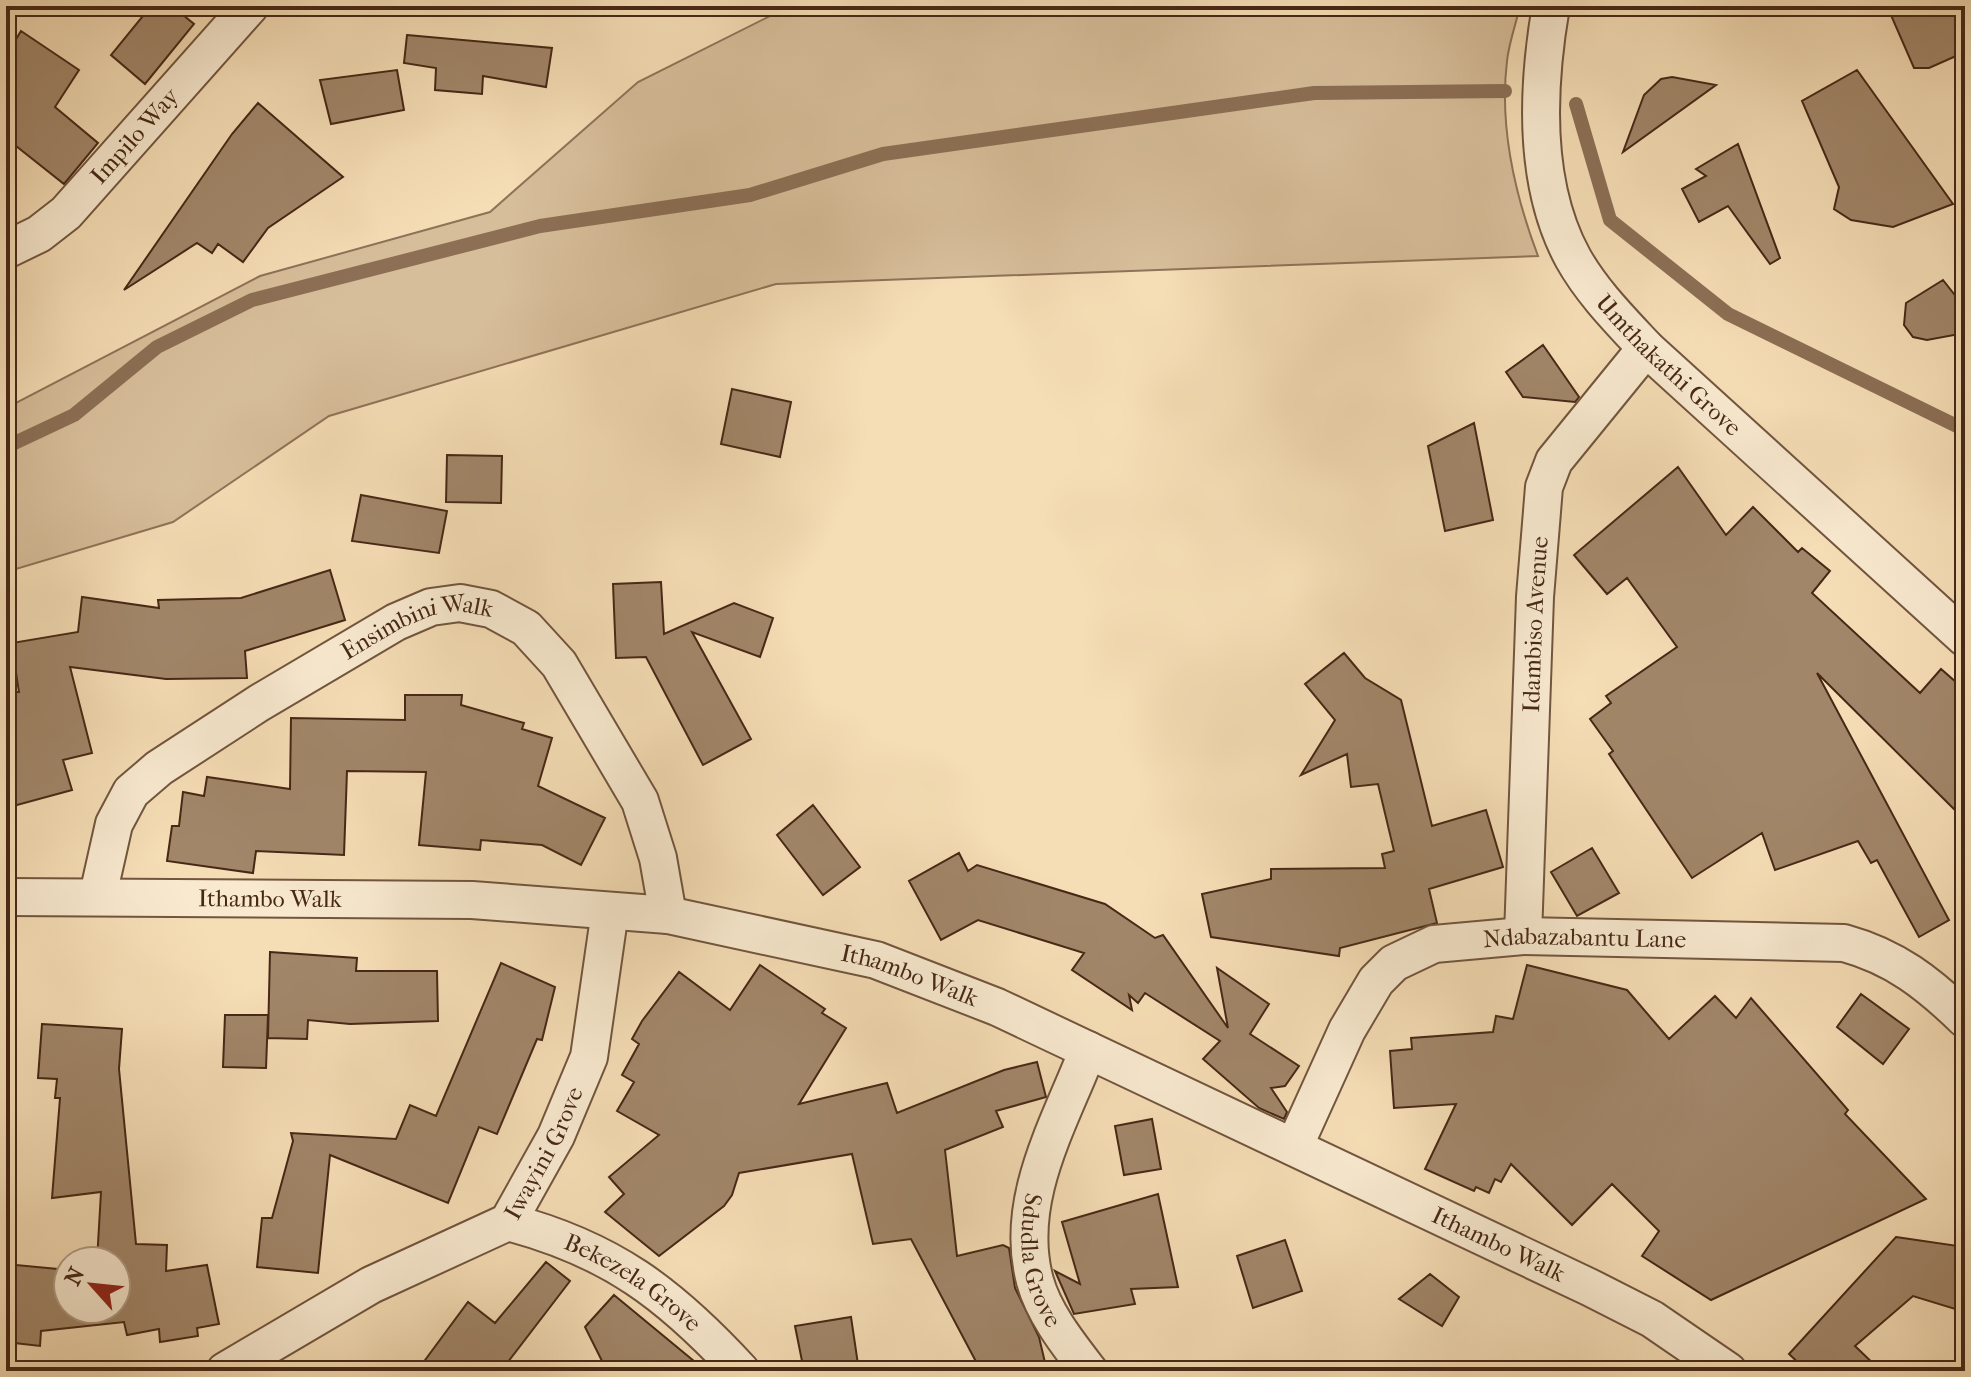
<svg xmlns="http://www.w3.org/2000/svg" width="1971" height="1377" viewBox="0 0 1971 1377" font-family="'IM FELL French Canon',serif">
<rect width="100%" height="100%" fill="#f5ddb5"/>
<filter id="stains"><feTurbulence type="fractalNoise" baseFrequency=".0025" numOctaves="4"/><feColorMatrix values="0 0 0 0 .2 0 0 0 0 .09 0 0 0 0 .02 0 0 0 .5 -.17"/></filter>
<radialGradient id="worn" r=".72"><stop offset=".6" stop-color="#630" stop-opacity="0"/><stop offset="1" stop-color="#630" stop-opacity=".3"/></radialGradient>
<path fill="#d7be9a" stroke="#8f7358" stroke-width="2" d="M790,6H1520C1516,24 1509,42 1507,61C1499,127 1515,195 1538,256L776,284L329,416L173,522L6,572V408L260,276L490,212L638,82Z"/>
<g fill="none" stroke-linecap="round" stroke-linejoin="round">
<path stroke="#8c6f55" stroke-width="14" d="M1576,104L1610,220L1728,314L1965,430
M6,447L74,415L157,347L252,300L540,226L750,195L883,154L1314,93L1505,91"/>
</g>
<path fill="#a18669" stroke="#472816" stroke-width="2" d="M151,6H172L194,24L145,84L111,55Z
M1887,6H1965V52L1929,68H1914Z
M21,31L79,70L55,107L98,143L64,184L6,138V56Z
M407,35L552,48L546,87L483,76L482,94L435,90L436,68L404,63Z
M397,70L404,110L331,124L320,80Z
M1857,70L1953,204L1893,227L1851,220L1834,209L1839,187L1802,101Z
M1672,77L1716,85L1623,152L1644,95L1661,79Z
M258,103L343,177L268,228L243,262L218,244L212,253L197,243L124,290L232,134Z
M1738,144L1780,258L1770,264L1728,206L1699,222L1682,189L1706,176L1696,169Z
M1943,280L1965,308V333L1927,340L1913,337L1904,325L1906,303Z
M1543,345L1579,397L1575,402L1523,397L1506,372Z
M732,389L791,402L780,457L721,444Z
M1474,423L1493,520L1445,531L1428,446Z
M447,455L502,456L501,503L446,502Z
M1678,467L1726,535L1753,507L1798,552L1802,548L1830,571L1812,593L1920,693L1941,669L1965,690V820L1817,673L1949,920L1919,937L1877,860L1871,863L1858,841L1775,870L1762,833L1692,878L1609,754L1613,751L1590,719L1611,703L1606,696L1677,647L1627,578L1607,594L1574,555Z
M361,495L447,511L439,553L352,541Z
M330,570L345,620L245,651L247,678L166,679L70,667L92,753L63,760L72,790L6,808V692H19L14,660L6,659V644L78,632L82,597L159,608L158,600L241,598Z
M661,582L664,634L734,603L773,618L760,657L692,632L751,739L703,765L646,657L616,658L613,584Z
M1344,653L1365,678L1401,700L1432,826L1486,810L1503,867L1429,889L1437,923L1340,948L1339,956L1211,937L1202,894L1271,879V869L1385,868L1382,854L1394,851L1378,784L1351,787L1347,754L1301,775L1335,720L1305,684Z
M405,695H462L461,705L524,723L522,729L552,738L538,786L605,818L581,865L542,845L481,840L480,850L419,845L426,772L347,771L344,855L256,851L253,873L167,861L172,826H179L183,792L204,796L207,777L290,789L291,718L405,720Z
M813,805L860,867L823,895L777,835Z
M1592,848L1619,893L1577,916L1551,872Z
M959,853L968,871L977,865L1105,904L1155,938L1163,935L1228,1028L1217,968L1269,1004L1250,1034L1299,1066L1285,1086L1271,1088L1287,1112L1284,1119L1259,1108L1203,1059L1220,1041L1145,993L1138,1003L1129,995L1132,1010L1072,970L1084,953L978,920L941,940L909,881Z
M270,952L357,958L356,971H437L438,1021L350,1024L308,1020L307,1039L268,1038Z
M501,963L555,987L542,1040L537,1039L497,1134L479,1127L448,1203L330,1155L318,1273L257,1267L262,1218H272L293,1141L291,1133L396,1139L410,1105L436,1116Z
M760,965L825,1009L822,1013L846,1028L799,1104L887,1083L897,1113L1004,1070L1037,1062L1046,1097L996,1111L1003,1127L945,1150L957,1256L1003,1245L1009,1248L1015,1288L1039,1337L1047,1371H981L911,1239L873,1244L852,1154L739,1173L732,1195L724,1206L659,1256L605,1212L624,1194L609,1177L659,1135L617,1111L634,1082L622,1075L639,1044L632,1039L642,1021L679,972L730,1010Z
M1527,965L1627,990L1669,1039L1715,996L1736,1018L1751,998L1848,1110L1845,1114L1926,1199L1711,1300L1642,1256L1659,1231L1612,1184L1572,1225L1511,1164L1501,1182L1495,1179L1489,1193L1476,1187L1474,1191L1425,1169L1456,1104L1394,1108L1390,1051L1412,1049L1411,1038L1493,1032L1496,1016L1513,1019Z
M1861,994L1909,1029L1883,1064L1837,1027Z
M225,1015H268L266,1068L223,1067Z
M42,1024L122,1029L119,1069L136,1244L167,1245L166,1271L207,1265L219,1324L197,1328L198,1336L160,1342L159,1329L127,1335L124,1322L41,1331L40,1346L6,1342V1264L68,1270V1309H116V1261H97L101,1192L52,1198L60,1098H55L57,1079L38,1078Z
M1152,1119L1161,1169L1124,1175L1115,1126Z
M1158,1194L1178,1287L1131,1289L1135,1304L1074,1314L1055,1271L1080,1284L1062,1222Z
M1896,1237L1965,1247V1312L1913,1296L1855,1346L1881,1371H1807L1789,1354Z
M1285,1240L1302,1291L1253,1308L1237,1256Z
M546,1262L570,1281L501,1371H417L468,1302L495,1323Z
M1430,1274L1459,1297L1442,1326L1399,1299Z
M614,1295L706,1371H607L585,1327Z
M851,1317L859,1371H804L795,1326Z"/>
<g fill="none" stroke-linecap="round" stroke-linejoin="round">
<defs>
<g id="street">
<path id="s1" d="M1551,6C1537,87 1532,183 1573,258C1592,292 1620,320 1646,348L1965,638"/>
<path id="s2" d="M6,250L39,234L66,213L250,6"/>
<path id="s3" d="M98,895L114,824L131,792L159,768L259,703L396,622L431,607L460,603L491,609L526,628L559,664L640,801L658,858L668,915"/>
<path id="s4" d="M6,897L472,900L668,915L876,960L997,1007L1589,1287L1652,1319L1728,1371"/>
<path id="s5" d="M1523,936L1535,597L1544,487L1554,461L1646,348"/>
<path id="s6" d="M1088,1050C1060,1123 1013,1200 1035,1281C1044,1314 1069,1345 1089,1371"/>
<path id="s7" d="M1294,1147L1347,1030L1376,981L1394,963L1434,944L1523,936L1844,943C1895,957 1928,983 1965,1019"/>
<path id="s8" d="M508,1222C611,1249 670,1294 741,1371"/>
<path id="s9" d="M225,1371L371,1285L508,1222L556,1136L589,1057L610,911"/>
</g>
</defs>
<use href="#street" stroke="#72553e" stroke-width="40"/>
<use href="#street" stroke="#f8e9cf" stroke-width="36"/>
</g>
<g text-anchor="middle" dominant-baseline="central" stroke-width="6" stroke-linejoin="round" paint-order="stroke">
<g font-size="24" fill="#472816" stroke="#f8e9cf">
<text stroke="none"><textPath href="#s2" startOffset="174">Impilo Way</textPath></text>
<text stroke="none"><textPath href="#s1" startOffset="402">Umthakathi Grove</textPath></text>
<text stroke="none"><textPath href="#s5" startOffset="312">Idambiso Avenue</textPath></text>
<text stroke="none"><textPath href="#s3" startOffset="444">Ensimbini Walk</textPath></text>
<text stroke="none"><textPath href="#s4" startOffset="264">Ithambo Walk</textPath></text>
<text stroke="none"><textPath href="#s7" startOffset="406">Ndabazabantu Lane</textPath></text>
<text stroke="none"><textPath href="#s4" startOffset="912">Ithambo Walk</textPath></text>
<text stroke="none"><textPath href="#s9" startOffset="398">Iwayini Grove</textPath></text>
<text stroke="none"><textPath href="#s4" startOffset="1560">Ithambo Walk</textPath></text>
<text stroke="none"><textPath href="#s6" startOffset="222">Sdudla Grove</textPath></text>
<text stroke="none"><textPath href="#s8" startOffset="140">Bekezela Grove</textPath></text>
</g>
</g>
<rect width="1971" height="1377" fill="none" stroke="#f5ddb5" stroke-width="32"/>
<rect x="8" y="8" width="1955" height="1361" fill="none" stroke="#472816" stroke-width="4"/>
<rect x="16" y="16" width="1939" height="1345" fill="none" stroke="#472816" stroke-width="2"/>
<g transform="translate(92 1285) rotate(297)"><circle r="38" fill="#f8e9cf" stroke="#b19c85" stroke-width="2"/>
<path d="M0-6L14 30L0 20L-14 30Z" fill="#8f2418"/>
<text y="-12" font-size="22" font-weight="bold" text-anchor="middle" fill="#472816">N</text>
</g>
<rect width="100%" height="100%" filter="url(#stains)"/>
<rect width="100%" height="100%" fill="url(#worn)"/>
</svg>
